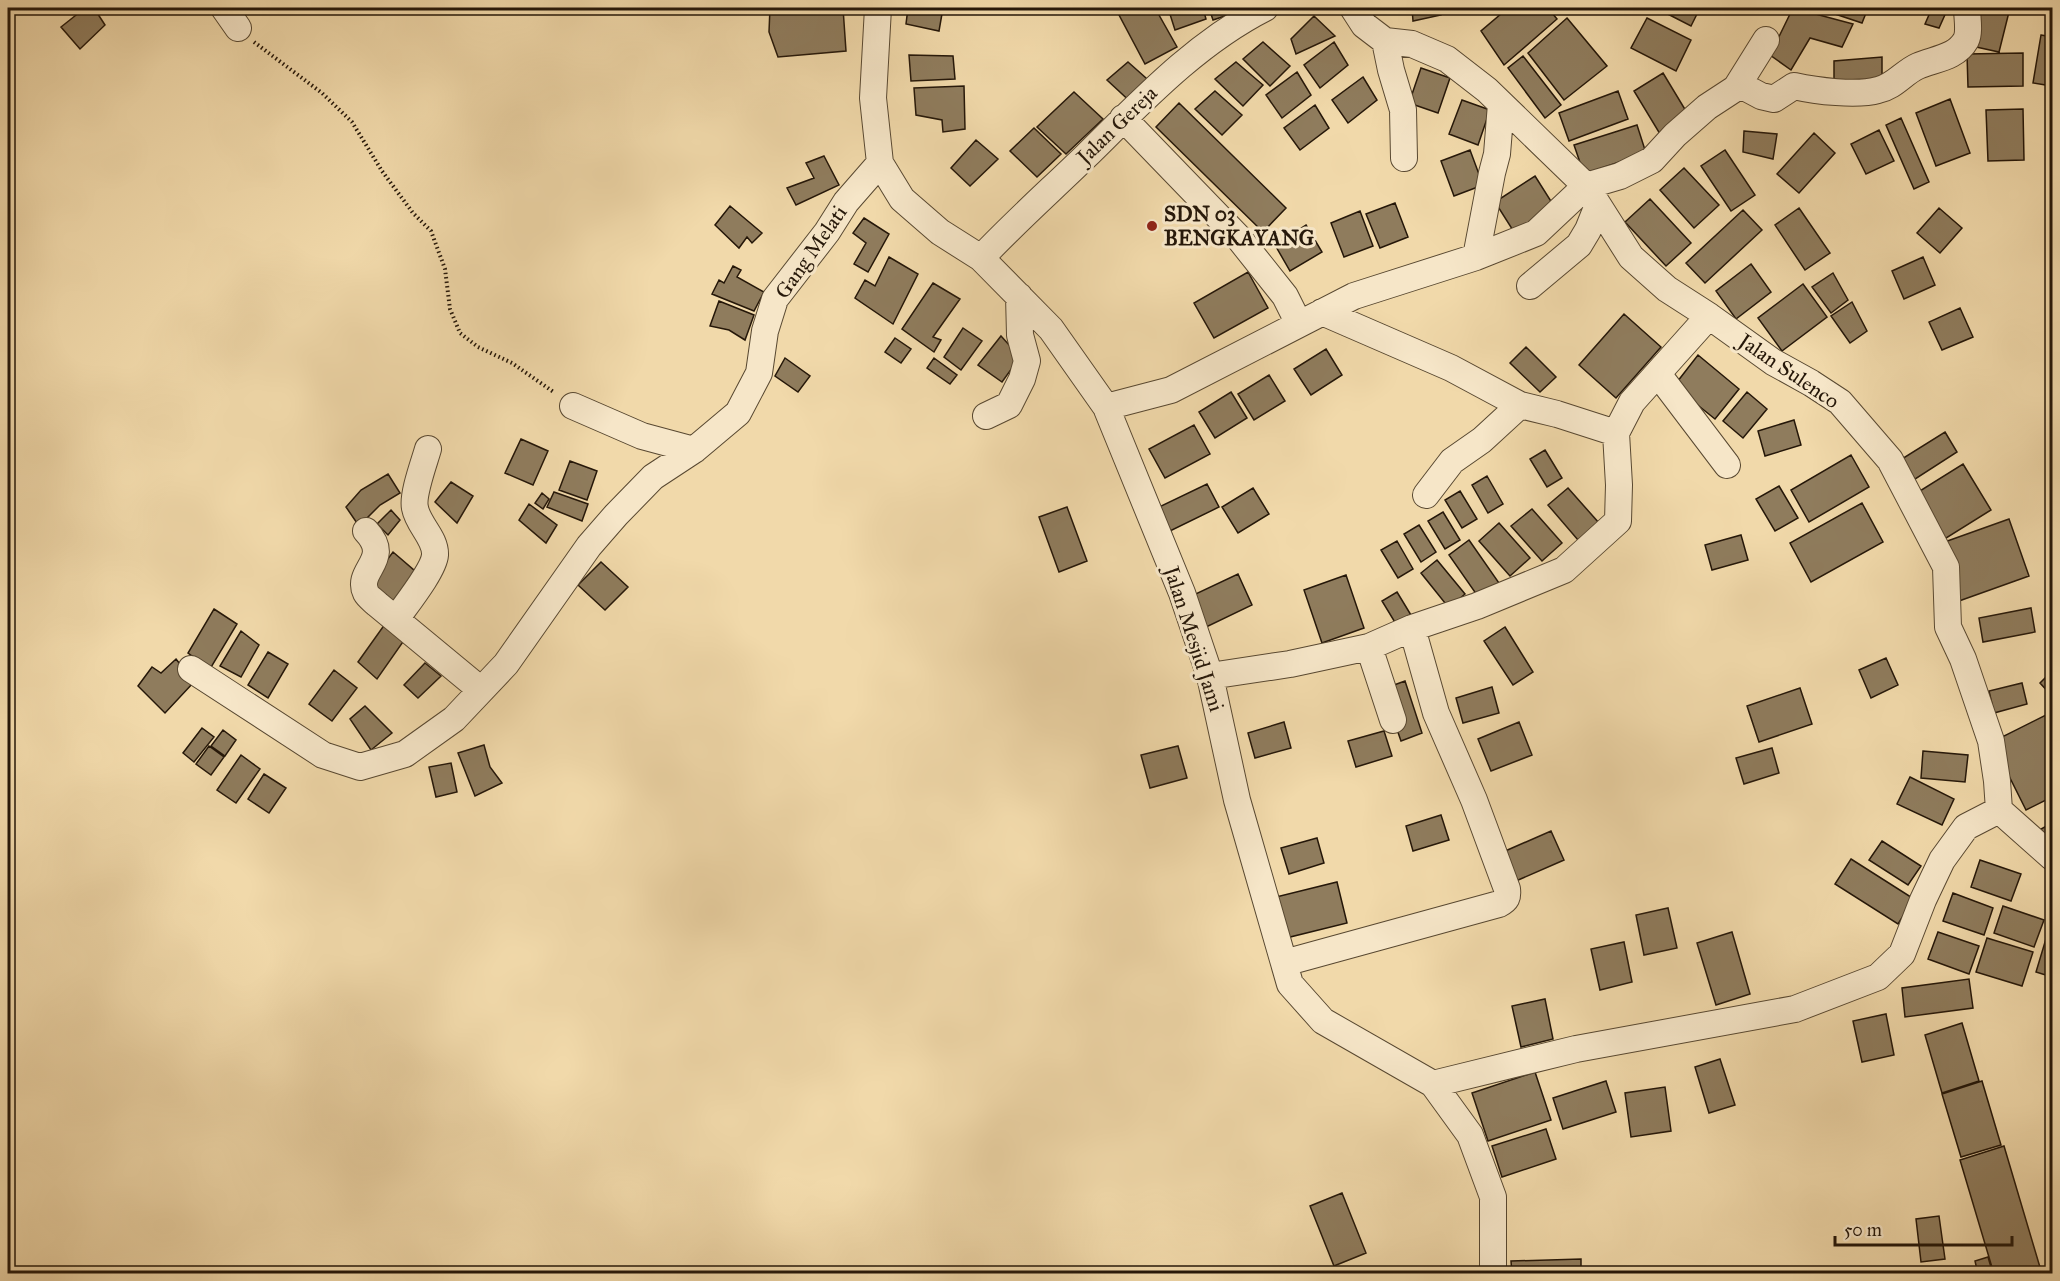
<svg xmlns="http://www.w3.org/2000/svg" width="2060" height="1281" viewBox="0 0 2060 1281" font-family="'IM FELL Great Primer',serif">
<rect width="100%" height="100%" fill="#f1d9aa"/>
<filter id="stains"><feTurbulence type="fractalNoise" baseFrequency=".00333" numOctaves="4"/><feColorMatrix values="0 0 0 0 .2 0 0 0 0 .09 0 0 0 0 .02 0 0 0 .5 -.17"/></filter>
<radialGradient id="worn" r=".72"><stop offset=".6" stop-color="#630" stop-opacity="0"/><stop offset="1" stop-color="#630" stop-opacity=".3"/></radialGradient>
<path fill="#8f7c5d" stroke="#251709" stroke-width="1.5" d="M85,8H94L105,25L80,49L61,27Z
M770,8H843L846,51L778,57L769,32Z
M908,8H943L939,31L906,24Z
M1129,8H1155L1177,47L1145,64L1118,13Z
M1168,8H1203L1206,19L1175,30Z
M1209,8H1236L1237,12L1213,20Z
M1412,8H1440L1441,15L1413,21Z
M1508,8H1548L1557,19L1504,65L1481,31Z
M1656,8H1700L1691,26Z
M1793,8L1853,24L1842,47L1810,38L1791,70L1770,55Z
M1817,8H1868L1862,23Z
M1932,8H1948L1939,28L1925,24Z
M1976,8H2010L1999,52L1967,45Z
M1314,16L1335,36L1296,54L1291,39Z
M1567,18L1607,66L1564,100L1528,53Z
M1647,18L1691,40L1676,71L1631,48Z
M8,20L13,40L8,42Z
M2041,35L2052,37V86L2033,83Z
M1263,42L1290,66L1270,86L1243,59Z
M1334,42L1348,65L1320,88L1304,65Z
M2023,53V86L1968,87L1967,54Z
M909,55L953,56L955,79L911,81Z
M1523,56L1561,105L1545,118L1508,68Z
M1882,57V80L1834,87V61Z
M1128,62L1155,86L1135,106L1107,80Z
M1236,62L1263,85L1243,106L1215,79Z
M1421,68L1450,78L1438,113L1409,103Z
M1297,72L1311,95L1282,118L1266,95Z
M1663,73L1689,116L1660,134L1634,91Z
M1363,77L1377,100L1348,123L1332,100Z
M964,86L965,129L943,132L942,120L916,115L914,88Z
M1215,91L1242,115L1222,135L1195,109Z
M1618,91L1628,119L1569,141L1559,113Z
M1074,92L1103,119L1066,154L1037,127Z
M1950,99L1970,153L1936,166L1916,113Z
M1462,100L1490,110L1478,145L1449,134Z
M1179,103L1286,208L1263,232L1156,127Z
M1315,105L1329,128L1300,150L1284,128Z
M2023,109L2024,160L1988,161L1986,110Z
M1901,118L1929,182L1914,189L1886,125Z
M1637,125L1646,153L1584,174L1574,145Z
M1034,128L1061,154L1037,177L1010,151Z
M1879,130L1894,161L1866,174L1851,144Z
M1744,131L1777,134L1773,159L1743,152Z
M1814,133L1835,153L1799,193L1777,174Z
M976,140L998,159L970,186L951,168Z
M1470,150L1483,185L1454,196L1441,161Z
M1725,150L1755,195L1731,211L1701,166Z
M824,156L839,185L796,205L787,188L814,178L806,163Z
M1684,168L1719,205L1694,228L1660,190Z
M1535,176L1554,206L1514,232L1495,202Z
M1650,199L1691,243L1666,266L1625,222Z
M1395,203L1408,237L1380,248L1366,214Z
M730,206L762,233L752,243L747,237L739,248L715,225Z
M1799,208L1830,253L1805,270L1775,225Z
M1939,208L1962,228L1940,253L1917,233Z
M1743,210L1762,230L1705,283L1686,263Z
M1360,211L1373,246L1344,257L1331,223Z
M864,218L889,234L868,272L854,264L866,243L853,233Z
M1306,225L1322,252L1290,271L1275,245Z
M889,257L918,274L893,324L855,298L865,280L875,286Z
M1923,257L1935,285L1904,299L1892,271Z
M1751,264L1771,292L1736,319L1716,291Z
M733,266L741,270L737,277L764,292L754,311L712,294L719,280L724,283Z
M1248,272L1268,308L1214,338L1194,303Z
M1833,273L1848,300L1831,313L1812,287Z
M933,283L960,299L933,337L941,340L934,352L902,329Z
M1803,284L1827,317L1782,351L1758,318Z
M719,301L754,315L745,340L729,330L710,326Z
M1852,302L1867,331L1850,343L1831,316Z
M1960,308L1973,337L1942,350L1929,322Z
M1624,314L1661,347L1616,398L1579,365Z
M963,328L982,341L961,370L944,357Z
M1001,336L1020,357L1002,382L978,365Z
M895,338L911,349L901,363L885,352Z
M1526,347L1556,377L1540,392L1510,363Z
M1326,349L1342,375L1311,395L1294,369Z
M1698,355L1739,389L1715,419L1674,386Z
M785,358L810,376L798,392L775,376Z
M934,358L957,375L950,384L927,368Z
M1269,375L1285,401L1254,420L1238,394Z
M1231,392L1247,418L1215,438L1199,412Z
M1747,392L1767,409L1743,438L1723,421Z
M1794,420L1801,445L1765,456L1758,431Z
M1194,425L1210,454L1165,478L1149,449Z
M1945,432L1957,452L1909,483L1897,462Z
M521,439L548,451L533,485L505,473Z
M1545,450L1562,478L1547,487L1530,459Z
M1851,455L1869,487L1809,522L1791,490Z
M570,461L597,471L587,500L559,490Z
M1963,464L1991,510L1943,540L1915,494Z
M388,474L400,493L380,505L359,526L346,507L361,490Z
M1487,476L1503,504L1488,513L1472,485Z
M451,482L473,496L457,523L435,502Z
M1207,484L1219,507L1170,531L1159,507Z
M1779,486L1798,518L1775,531L1756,499Z
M1253,488L1269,514L1238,533L1222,507Z
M1568,488L1599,523L1578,540L1548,505Z
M1460,491L1477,519L1462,528L1445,500Z
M554,492L588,504L582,521L547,507Z
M542,493L549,499L543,509L535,503Z
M1862,503L1883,542L1811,582L1790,543Z
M529,504L557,525L546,543L519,520Z
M1067,507L1087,561L1059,572L1039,517Z
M1532,509L1562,543L1542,561L1511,526Z
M391,510L400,520L388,535L377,524Z
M1443,512L1460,540L1445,549L1428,521Z
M2009,519L2029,576L1959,601L1939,544Z
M1499,523L1530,558L1510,576L1479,541Z
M1419,525L1436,552L1421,562L1404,534Z
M1741,535L1748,560L1712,570L1705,545Z
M1469,540L1499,583L1479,598L1449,555Z
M1397,541L1413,569L1398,578L1381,550Z
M393,552L415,571L392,604L369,584Z
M1437,560L1465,594L1449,608L1421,573Z
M601,562L628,587L605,610L578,585Z
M1238,574L1252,605L1202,629L1187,598Z
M1346,575L1364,628L1322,643L1304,590Z
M1397,592L1414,620L1399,629L1382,601Z
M2031,608L2035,632L1983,642L1979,618Z
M214,609L237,624L210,669L188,653Z
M385,624L405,639L377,679L358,662Z
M1505,627L1533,672L1513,685L1484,641Z
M241,631L259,645L241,677L220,666Z
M268,652L288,664L268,698L248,685Z
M1886,658L1898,685L1871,698L1859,670Z
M176,659L194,682L165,713L138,686L152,667L161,673Z
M425,663L441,676L418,698L404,685Z
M334,670L357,688L332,721L309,704Z
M2052,671V696L2040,683Z
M1405,681L1422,733L1401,741L1383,689Z
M2022,683L2027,704L1994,713L1989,691Z
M1492,687L1499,713L1463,723L1456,698Z
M1800,688L1812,724L1759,742L1747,706Z
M365,706L392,733L371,750L350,719Z
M2052,712V797L2026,810L1992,742Z
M1284,722L1291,748L1255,758L1248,733Z
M1519,722L1532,755L1491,771L1478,739Z
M202,728L214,737L194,762L183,753Z
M223,730L236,740L225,756L211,746Z
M1384,731L1392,756L1356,767L1348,741Z
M484,745L490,767L502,783L475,796L458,753Z
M209,746L224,757L211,775L196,764Z
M1178,746L1187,778L1150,788L1141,755Z
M1772,748L1779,773L1744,784L1736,758Z
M1923,751L1968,755L1965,782L1921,778Z
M241,755L260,769L236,803L217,790Z
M451,763L457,792L436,797L429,767Z
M264,774L286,788L269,813L248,799Z
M1910,777L1954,799L1942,825L1897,804Z
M1441,815L1449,840L1413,851L1406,826Z
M2052,823V848L2041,829Z
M1551,831L1564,860L1516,881L1503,852Z
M1317,838L1324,863L1289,874L1281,848Z
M1882,841L1921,866L1908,885L1869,860Z
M1851,859L1914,899L1898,924L1835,884Z
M1980,860L2021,874L2011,901L1971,887Z
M1337,882L1347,923L1286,938L1276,897Z
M1953,893L1993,908L1984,935L1943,921Z
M2003,906L2044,920L2034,947L1994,933Z
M1668,908L1677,948L1644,955L1636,915Z
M1732,932L1750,994L1716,1005L1697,943Z
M1938,932L1979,946L1969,974L1928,959Z
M2048,932L2052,934V977L2036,972Z
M1987,938L2033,952L2022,986L1976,972Z
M1624,942L1632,982L1600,990L1591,949Z
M1969,979L1973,1008L1905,1017L1902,988Z
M1545,999L1553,1039L1521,1047L1512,1006Z
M1886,1014L1894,1055L1862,1062L1853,1021Z
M1962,1023L1979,1081L1942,1093L1925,1035Z
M1720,1059L1735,1105L1709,1113L1695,1067Z
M1535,1072L1551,1120L1488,1141L1472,1093Z
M1606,1081L1616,1112L1563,1129L1553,1098Z
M1982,1081L2001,1145L1961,1157L1942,1094Z
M1665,1087L1671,1131L1631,1137L1625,1093Z
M1546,1129L1556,1159L1502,1177L1492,1146Z
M2004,1146L2042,1274H1994L1960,1160Z
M1342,1193L1366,1253L1334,1266L1310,1206Z
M1939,1216L1945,1259L1921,1262L1916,1219Z
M1988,1257L1993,1274H1978L1975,1261Z
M1581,1259V1274H1512L1511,1261Z"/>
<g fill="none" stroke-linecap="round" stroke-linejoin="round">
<defs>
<path id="minor" d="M224,8L238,28
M878,8L873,98L880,163L902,199L940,232L981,258L1051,329L1106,407L1182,593L1210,676L1237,800L1290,984L1323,1021L1433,1084L1470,1135L1493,1197V1274
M1353,8L1364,25L1385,41L1412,44L1447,59L1487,90L1586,186L1631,257L1667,289L1709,316L1773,362L1811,383L1840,402L1890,460L1946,567L1948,627L1963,659L1991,741L1997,781L1999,810L2052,857
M1385,41L1391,70L1403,110L1404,158
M1736,88L1766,40
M1123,118L1238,237L1285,296L1299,324
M1476,257L1492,173L1497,154L1501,104
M981,258C1015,222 1051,190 1086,156C1141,102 1196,43 1265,8
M1530,286L1579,245L1588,230L1598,205
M1322,312L1451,368L1520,405L1557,414L1616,433
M1658,374L1727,465
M573,406L642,436L694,450
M1106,407L1171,390L1354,296L1476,257L1536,233L1586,186L1620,176L1652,160L1675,135L1707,107L1736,88H1746L1761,96L1774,99L1794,86C1816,91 1857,96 1878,90C1894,87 1904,72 1918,66C1934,59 1956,58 1966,40C1970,32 1967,17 1967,8
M986,416L1009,405L1022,379L1027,361L1020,335L1019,296
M1426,495L1452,461L1482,440L1520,405
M366,531C393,560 355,570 366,593C368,597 374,601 377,604L481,690
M396,619C405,606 434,570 435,555C436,538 418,525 415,508C412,495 424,463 428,449
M1369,647L1393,720
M191,669L323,755L360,767L405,754L454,719L506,664L589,546L616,515L653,477L694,450L738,413L759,373L765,331L775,299L827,232L846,202L880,163
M1210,676L1290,664L1369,647L1412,628L1477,606L1564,570L1618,521L1619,485L1616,433L1632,402L1709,316
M1284,963L1499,904C1507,900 1508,897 1507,889L1474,800L1436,713L1412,628
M1433,1084L1576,1049L1795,1009L1878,977L1902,954L1923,900L1942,860L1966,827L1999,810"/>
</defs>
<use href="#minor" stroke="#584831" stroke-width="28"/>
<path stroke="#251709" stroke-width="4" stroke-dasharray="1.5 3" stroke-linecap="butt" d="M254,42L322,93L352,122L382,171L413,213L431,231L445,269L450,309L460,333L478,347L512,363L555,393"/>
<use href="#minor" stroke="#f6e6c8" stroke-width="26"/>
</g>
<circle fill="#8f2418" stroke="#f6e6c8" stroke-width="2" cx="1152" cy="226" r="6"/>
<g text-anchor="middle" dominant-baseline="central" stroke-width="6" stroke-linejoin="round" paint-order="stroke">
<g font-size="21" fill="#251709" stroke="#f6e6c8">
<text transform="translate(1117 125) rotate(-44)">Jalan Gereja</text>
<text transform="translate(811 252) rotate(-55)">Gang Melati</text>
<text transform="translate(1789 371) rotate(34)">Jalan Sulenco</text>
<text transform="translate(1194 639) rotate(72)">Jalan Mesjid Jami</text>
</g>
<g font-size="21" font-weight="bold" fill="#251709" stroke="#f6e6c8" text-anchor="start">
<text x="1164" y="214">SDN 03<tspan x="1164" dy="24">BENGKAYANG</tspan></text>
</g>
</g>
<rect width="2060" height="1281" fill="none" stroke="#f1d9aa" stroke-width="30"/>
<rect x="9" y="9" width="2042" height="1263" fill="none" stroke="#251709" stroke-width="3"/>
<rect x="15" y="15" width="2030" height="1251" fill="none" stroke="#251709" stroke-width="1.5"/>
<path d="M1835 1236v9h177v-9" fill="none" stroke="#251709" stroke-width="3"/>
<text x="1844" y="1236" font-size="18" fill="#251709" stroke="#f6e6c8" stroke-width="4.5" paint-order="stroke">50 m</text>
<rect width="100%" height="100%" filter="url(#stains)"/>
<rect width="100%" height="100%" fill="url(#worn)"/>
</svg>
